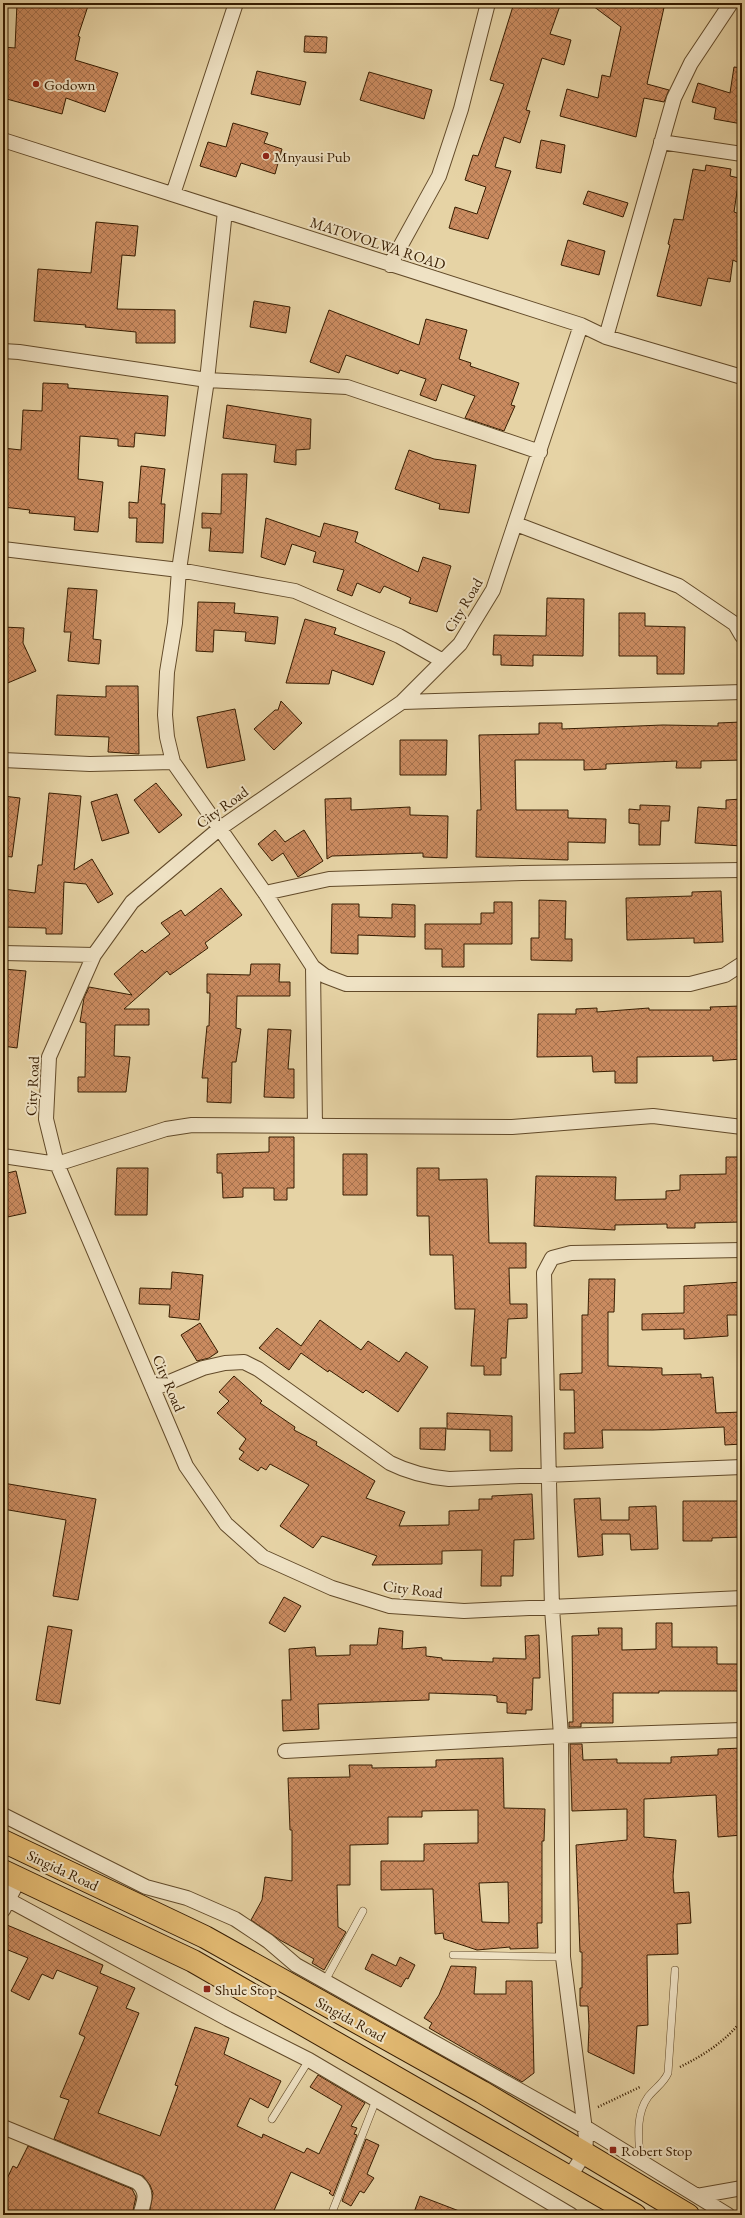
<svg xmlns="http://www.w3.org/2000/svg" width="745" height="2218" viewBox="0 0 745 2218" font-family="'EB Garamond',serif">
<defs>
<pattern id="building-cross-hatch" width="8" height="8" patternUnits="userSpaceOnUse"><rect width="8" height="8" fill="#ca8b60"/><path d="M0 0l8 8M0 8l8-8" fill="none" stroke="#a5714d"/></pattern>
</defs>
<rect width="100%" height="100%" fill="#e6d3a5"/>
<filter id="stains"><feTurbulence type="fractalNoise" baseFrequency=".005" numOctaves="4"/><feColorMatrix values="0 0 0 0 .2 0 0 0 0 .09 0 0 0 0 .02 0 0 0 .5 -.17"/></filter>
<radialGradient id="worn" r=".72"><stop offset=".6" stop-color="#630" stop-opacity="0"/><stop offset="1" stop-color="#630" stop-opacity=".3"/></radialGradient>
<path fill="url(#building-cross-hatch)" stroke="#361c00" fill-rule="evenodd" d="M17,3H89L78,36L80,37L75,60L118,73L105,112L66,98L62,114L3,98V47L15,48Z
M514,3H561L550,34L571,40L564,65L542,58L526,110L530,111L520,143L504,137L495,167L511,171L488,239L449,228L455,207L477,214L486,187L465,180L473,155L478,156L504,84L490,80Z
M589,3H665L647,84L669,90L664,102L644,98L636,137L560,116L567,89L598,98L602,75L610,77L621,27Z
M305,36L327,37L326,53L304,52Z
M734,67L742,68V124L714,119L716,108L692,102L698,83L730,93Z
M257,71L306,82L300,105L251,94Z
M369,72L432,90L424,119L360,100Z
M233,123L268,133L264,143L282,149L275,174L241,163L236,177L200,166L208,142L226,147Z
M541,140L565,145L561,173L536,168Z
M706,165L731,169L730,176L739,178L734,212L742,215V246L737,262L733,260L730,282L708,278L701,306L657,296L670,245L668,244L674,219L683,220L693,169L705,171Z
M588,191L628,203L623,217L583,204Z
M96,222L138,226L135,256L122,255L117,309L175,310V343H136V332L85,327L86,325L34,321L38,269L91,273Z
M568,240L605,251L599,275L561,265Z
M254,301L290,307L286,333L250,327Z
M329,310L419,345L426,319L467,330L459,359L471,363L470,366L519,383L511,405L515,406L504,431L465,418L475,396L442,384L436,401L420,395L426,379L400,370L398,374L346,355L339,373L310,362Z
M43,383L68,384V388L168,396L165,436L135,433L134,447L118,446V439L80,436L78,479L103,482L98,532L74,530L75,517L29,513L30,510L3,507V448L21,450L23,410L42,411Z
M227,405L311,419L310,449L296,450V465L274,462L276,445L223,438Z
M409,450L434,459L476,465L469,513L439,509L440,504L395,489Z
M141,466L165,469L161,504H165L163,543L136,542L137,518H129V502L138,503Z
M222,474H247L243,553L209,551L211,528H202V513L221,514Z
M266,518L320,537L324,523L358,532L355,542L418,572L423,557L451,566L437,612L409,603L411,598L384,586L380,593L357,583L352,596L337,590L344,570L313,562L316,552L292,544L285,565L261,557Z
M68,588L97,590L93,639L101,640L99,664L68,661L71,632H64Z
M547,598L584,599L583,656L533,655V666L501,665V655H493L494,635L546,636Z
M198,602L235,603L234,613L278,617L275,644L245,641L246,632L214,630L213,652L196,651Z
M619,613H645V626L685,627L684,674H657V656H619Z
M305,619L336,628L334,634L385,652L373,685L332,670L329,684L286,683Z
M3,627L24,628L23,643L36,671L3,685Z
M106,686H138L139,754L108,752L109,737L55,735L57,695L106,697Z
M281,701L302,723L274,750L254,729L275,710H278Z
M235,709L245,760L207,768L197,717Z
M742,722V760L701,761V768H676L677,761L606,764V769L584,770V760H515L516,810H568V818L606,819L605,843L568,842V860L476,857L477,810H481L479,735L539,734V723H562V729L663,725L718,726V723Z
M400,740H447L446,775H400Z
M156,783L182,815L159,833L134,800Z
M49,793L81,796L74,870L92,859L113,894L98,903L86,884L64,882L62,934H46V928L3,927V889L35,893L38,865H42Z
M117,794L129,833L102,841L91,802Z
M3,796L20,798L12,857L3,856Z
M351,798V810L410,807V815L448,816L447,858L423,857V853L332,856L327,859L325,799Z
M742,799V846L695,843L698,807L726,809V800Z
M640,805L670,806L669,821H661L660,845H639V824L629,823V809L640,810Z
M275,830L285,842L304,830L323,861L298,877L283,853L272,861L258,844Z
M221,888L242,915L205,943L208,948L170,975L167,971L124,1009H149V1025H115L114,1056L130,1057L126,1092H78V1077H85L86,1023L80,1022L84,998L89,987L132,995L114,974L142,950L145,953L170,934L161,923L181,910L185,916Z
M721,891L723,942L694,943V938L627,940L626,898L692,896V892Z
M539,900L566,901L565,939H572V961L531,960V938H539Z
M494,902H512V944H464V967H442V949H425V924H481V913H494Z
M332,904H359V917L392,918V904L415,905V937L358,935V954L331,953Z
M251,964H280L279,982H290V996H237L236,1028L241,1029L236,1062H232L231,1103L207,1102L208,1078H202L207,1026H209L210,993H207V974L250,975Z
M3,969L26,971L17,1048L3,1046Z
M741,1006L742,1059L713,1061V1056L637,1057V1083H615V1071L593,1072L592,1056L537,1057L538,1014H576V1009L597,1008V1012L649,1008V1010H711L710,1007Z
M268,1029L291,1030L288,1069H294V1098L264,1097Z
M269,1137H294V1188H287V1200H274V1188H243V1197L223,1198L222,1173H217V1154L269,1152Z
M343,1154H367V1195H343Z
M726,1157H742V1171H740L742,1222L695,1223V1228H667V1224L615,1225V1230L534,1226L536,1176L616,1177L615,1200L666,1199V1191L680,1190V1175L726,1174Z
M117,1168H148L147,1215H115Z
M417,1168H439V1180L487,1179L489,1243H526V1268H509L510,1304H527V1318L508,1319L506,1358H501V1375H484V1366H471L475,1309H455L453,1255H430L429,1216H417Z
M16,1171L26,1213L3,1218V1174Z
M172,1272L203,1275L199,1320L169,1317L170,1305L139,1304L140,1288L171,1289Z
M589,1279H615L614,1312H608V1366L662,1368V1375L701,1374V1378L713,1377L716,1413L742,1412V1444L725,1445L724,1427L653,1430H602L603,1448L564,1449V1433H575L574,1390H560V1374L582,1373V1315H588Z
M742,1282V1315H727L728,1336L684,1339V1329L642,1330V1314L684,1313V1286Z
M320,1320L361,1350L368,1341L399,1362L406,1352L428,1367L398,1412L366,1390L363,1393L329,1370L328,1372L301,1353L289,1370L259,1348L277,1328L301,1346Z
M200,1323L218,1352L209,1358L197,1361L181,1335Z
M234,1376L262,1401L260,1403L295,1427L294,1430L317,1442L316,1445L375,1481L366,1498L405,1512L399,1526L449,1525V1511L479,1510V1499H492V1496L532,1494L534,1539L514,1540L513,1576H501V1586H481L482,1550L442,1551V1564L372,1565L377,1556L322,1536L313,1548L280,1526L309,1485L270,1464L266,1470L261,1467L258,1471L239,1459L244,1452L239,1449L246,1439L217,1413L229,1401L219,1392Z
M447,1413L512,1416V1451H490V1430L447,1429Z
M420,1428H446L445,1450L420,1449Z
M3,1483L96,1499L78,1600L53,1596L66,1520L3,1509Z
M600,1498L601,1520H629V1507L656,1506L658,1549L631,1550L630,1534H602L603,1555L578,1557L574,1499Z
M683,1501H742V1537L712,1538V1541H683Z
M284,1597L301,1606L285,1632L269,1623Z
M656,1623H672V1647H717V1664H742V1691H659V1693H613V1723H581V1727H569V1722H573L572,1636L599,1635L598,1628H622V1650L656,1649Z
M48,1626L72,1630L60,1704L36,1700Z
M379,1628L403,1631L402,1649L426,1647V1656L442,1658V1660L493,1662V1658L526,1659L525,1636L539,1635L540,1678H533L532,1710H526V1714L507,1713V1703L497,1702V1696L492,1695L429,1693V1700L318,1704L319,1729L283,1731L282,1700H291L289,1649L315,1647L316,1656L350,1655V1645H377Z
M570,1744H582L583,1760L617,1759V1763H671V1757L718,1755V1749L742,1748V1835L718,1837L716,1795L644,1799V1837L676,1840L673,1876L674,1893L689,1892L691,1923L677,1924L678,1954L647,1955L648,2025L637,2026L634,2074L588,2052L589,2026L588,2006H580V1988H582V1952H580L576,1845L627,1840V1809L572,1811Z
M503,1758L504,1808L545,1809L544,1841H542V1923H537L538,1948L510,1949V1947L477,1950L444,1939L443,1933L435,1934L433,1889L381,1890V1861H424V1844L478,1843V1810L422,1811V1817H388V1844L350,1845V1885H337L338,1927L346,1932L324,1970L312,1963L314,1959L280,1940L251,1920L262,1900L265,1877L292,1881V1830H290L288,1778L350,1777L349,1765H372V1768L436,1767V1760ZM508,1882L509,1923L482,1922L479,1883Z
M7,1925L103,1965L100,1973L135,1988L126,2008L139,2013L98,2113L160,2136L178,2086L175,2085L195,2027L229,2038L224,2054L281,2081L268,2108L250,2098L237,2126L262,2138L263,2134L304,2153L307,2148L319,2154L342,2106L310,2087L318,2075L365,2103L351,2126L357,2128L354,2134L357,2135L333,2196L329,2193L331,2191L291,2172L272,2215H149L153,2193L150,2185L143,2176L54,2139L69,2100L60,2097L85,2037L79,2034L98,1987L57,1970L53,1979L42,1974L29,2000L11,1991L28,1958L3,1948V1934Z
M372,1954L396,1966L400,1957L415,1965L408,1979L406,1978L401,1987L365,1969Z
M451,1966L476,1967L474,1994H506V1981H532L534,2073L522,2082L429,2028L432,2023L424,2018L439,1995Z
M366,2139L379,2145L367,2174L374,2178L364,2193L360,2191L351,2206L342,2201Z
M28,2146L132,2189L136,2197L132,2215H3V2187L13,2166L17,2168Z
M420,2196L467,2214V2215H413Z"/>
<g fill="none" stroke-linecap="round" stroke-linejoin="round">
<defs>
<path id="lane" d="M453,1955L563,1957
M325,1981L363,1911
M272,2119L309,2060
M640,2160C639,2140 635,2115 648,2097C655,2088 664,2083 668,2073L675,1970
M331,2215L376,2100"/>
<path id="street" d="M3,140L581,325L606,337L742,377
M661,142L742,154
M173,194L236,3
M225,211L207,380L179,570L175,623L167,672L165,715L167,737L173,762L265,893L313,967L325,976L346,984H690L725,975L742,964
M390,265L439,176L461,109L488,3
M581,325L493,590L460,644L402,702L219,829L132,902L94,955L49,1057L46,1119L57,1164L186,1466L226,1524L263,1557L332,1588L390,1606L464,1611L742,1598
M606,337L674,98L691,63L731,3
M3,351L19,352L207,380L347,387L540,452
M516,524L679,586L735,624L742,636
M3,549L179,570L295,591L399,636L443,661
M402,702L742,692
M3,760L90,764L173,762
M265,893L329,879L522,873L742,870
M3,953L94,955
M313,967L315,1126
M3,1156L57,1164L166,1129L192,1125L512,1127L653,1116L742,1127
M153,1389L203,1368L225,1363L244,1362L258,1369L390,1463C410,1473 427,1477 449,1479L742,1467
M285,1751L561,1736L742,1730
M3,1815L146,1887L187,1898L235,1919L268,1941L296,1965L585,2127L728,2215
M3,1897L228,2019L309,2060L571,2215
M3,1910L19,1879
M3,2127L137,2182C149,2192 144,2202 140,2215
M570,2176L585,2153L586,2138L563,1957L561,1736L552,1608L544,1273L552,1258L571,1253L742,1250
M697,2196L742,2188"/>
<path id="highway" d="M3,1841L205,1937L482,2092L688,2215
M3,1871L193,1961L635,2215"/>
</defs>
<use href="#lane" stroke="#624a29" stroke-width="8"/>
<use href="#street" stroke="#624a29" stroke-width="16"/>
<use href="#highway" stroke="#361c00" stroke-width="24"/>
<path stroke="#361c00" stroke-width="2.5" stroke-dasharray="1 2" stroke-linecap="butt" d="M680,2067C704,2055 726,2041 742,2020
M598,2107L640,2087"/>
<use href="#lane" stroke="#efe2c4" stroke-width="7"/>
<use href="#street" stroke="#efe2c4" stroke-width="14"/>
<use href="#highway" stroke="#e3ba72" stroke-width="22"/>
</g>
<g fill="#8f2418" stroke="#efe2c4" stroke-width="1.5">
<circle cx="36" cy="84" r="4"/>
<circle cx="266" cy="156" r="4"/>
<rect x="203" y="1985" width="8" height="8" rx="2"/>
<rect x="609" y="2146" width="8" height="8" rx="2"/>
</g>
<g text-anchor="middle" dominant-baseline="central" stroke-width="4" stroke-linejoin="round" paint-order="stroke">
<g font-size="15" fill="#361c00" stroke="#efe2c4" text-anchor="start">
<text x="44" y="84">Godown</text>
<text x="274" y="156">Mnyausi Pub</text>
<text x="215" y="1989">Shule Stop</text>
<text x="621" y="2150">Robert Stop</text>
</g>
<g font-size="15" fill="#361c00" stroke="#efe2c4">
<text transform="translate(378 243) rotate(18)">MATOVOLWA ROAD</text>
<text transform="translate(463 605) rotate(-59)">City Road</text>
<text transform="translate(222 807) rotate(-36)">City Road</text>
<text transform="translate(32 1086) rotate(-87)">City Road</text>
<text transform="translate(169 1383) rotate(67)">City Road</text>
<text transform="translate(413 1589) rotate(7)">City Road</text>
<text transform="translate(63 1870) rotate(25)">Singida Road</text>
<text transform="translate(351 2019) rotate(29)">Singida Road</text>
</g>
</g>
<rect width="745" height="2218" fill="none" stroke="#e6d3a5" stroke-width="16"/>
<rect x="4" y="4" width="737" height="2210" fill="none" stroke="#361c00" stroke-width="2"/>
<rect x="8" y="8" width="729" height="2202" fill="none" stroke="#361c00"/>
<rect width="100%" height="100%" filter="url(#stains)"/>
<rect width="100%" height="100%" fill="url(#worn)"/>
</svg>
